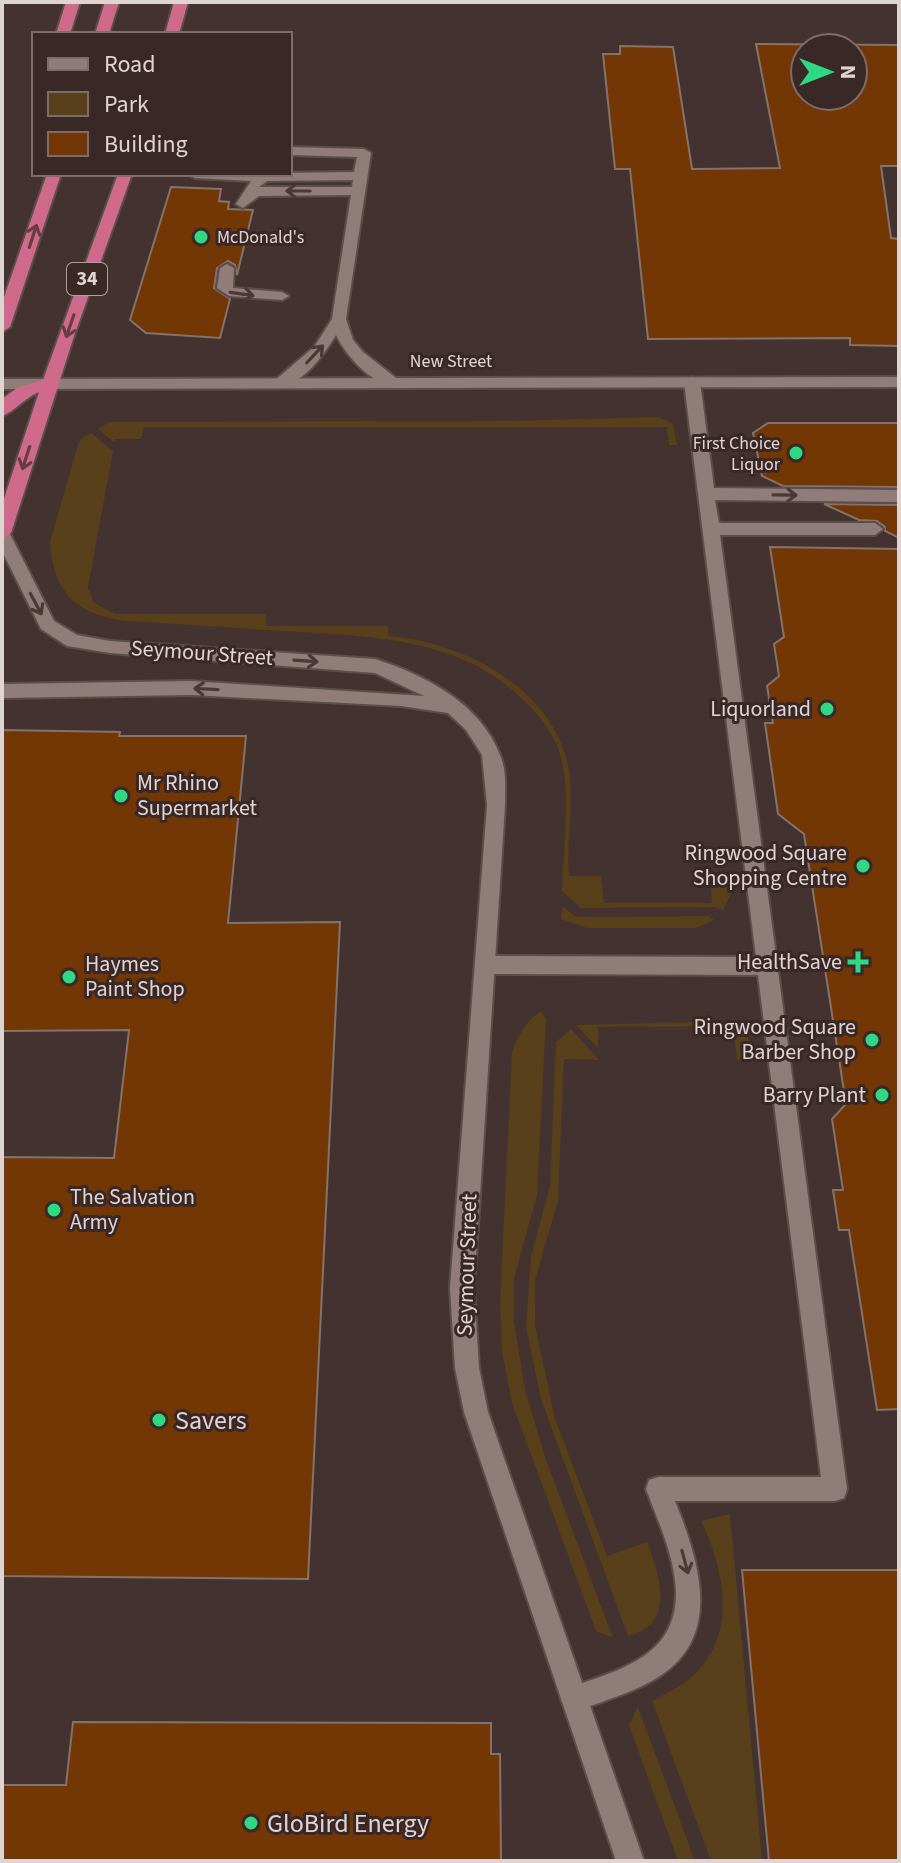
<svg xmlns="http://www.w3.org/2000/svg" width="901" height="1863" viewBox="0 0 901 1863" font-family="'Source Sans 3',sans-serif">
<rect width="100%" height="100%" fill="#433230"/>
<path fill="#57401a" d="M659,417L673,424L677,445H669L667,427H144L141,439H115L114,442L98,429L109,422L508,421Z
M91,433L113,451L88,588L94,603L115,614H266V626H388V636C465,642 560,691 570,777C573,810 566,843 569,876H601L604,903H712L710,876H729L731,893L723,910L715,907L581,908L562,891C563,850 572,789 559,751C551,730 537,712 520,697C456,636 368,637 285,631C232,628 179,624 126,621C77,615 53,593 50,542L79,441Z
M562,906L576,917L709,916L714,920L696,928H587L561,919Z
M541,1011L546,1019L537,1195L514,1279V1321L525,1390L545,1457L613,1638L596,1631L512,1403L502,1351L500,1302L512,1052C519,1034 525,1022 541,1011Z
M737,1021L747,1034L753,1060H737L733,1026L598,1027V1048L576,1025Z
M571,1029L599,1060L564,1059L558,1201L535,1280V1325L555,1419L607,1556L647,1542C660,1576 676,1625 628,1636L541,1399L526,1327L531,1256L550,1186L556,1042Z
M730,1514L762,1861H711L652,1701C664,1694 679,1688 689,1679C738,1638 726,1573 701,1521Z
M638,1707L695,1861H678L629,1725Z"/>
<path fill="#733605" stroke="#847369" stroke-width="2" fill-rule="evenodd" d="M756,44L899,45V166H881L891,238L899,239V346L850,345V338L648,339L630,169H615L603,54H620V46L673,47L692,169L780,168ZM805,48H853V96H805Z
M171,187L221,189L219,201L229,202L228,209L253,210L237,275L235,265L228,261L217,268L214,288L230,299L220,338L146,333L130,320Z
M768,423H899V487L783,486L762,476L753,433Z
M824,504L899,505V538L885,531V527L877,521L859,520Z
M770,547L899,549V1409L877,1410L849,1230H839L833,1190H843L832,1119L846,1104L804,834L778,814L765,723H773L767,686L779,676L774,644L784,637Z
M2,730L120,732L119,736H246L228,923L340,922L308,1579L2,1576V1157L114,1158L129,1030L2,1031Z
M742,1570H899V1861H769Z
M73,1722L491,1723V1754H500L501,1861H2V1785H66Z"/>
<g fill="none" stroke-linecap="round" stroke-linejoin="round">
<defs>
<path id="service" d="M290,147L364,149L371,153L346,319L353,340L363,352L396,378V384C373,388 345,354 336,335C325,353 301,389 277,384L274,381L314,347L332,319L351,195L259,196L243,208L236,204L251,181L195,178L188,174L354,172L357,157L290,155ZM353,180L352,187H259L267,181Z
M227,264L234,268L233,288L282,292L289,296L282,300L229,296L217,288L220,268Z
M692,377L700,382L714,488L899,490V502L715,500L719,523H875L883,529L875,535H720L847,1489L844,1498L835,1501H675C698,1559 724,1634 660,1676C634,1693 602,1701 574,1712L565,1708L561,1699L565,1690C590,1679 621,1672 644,1656C703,1615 666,1542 646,1489L649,1480L658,1477H821L758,975L485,974L478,971L475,965L478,959L485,956L756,957L684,382Z"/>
<path id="minor" d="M2,528L10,534L54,621L77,635L110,641L375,659C425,675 480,703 500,755C507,771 505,789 505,805L474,1288L479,1368L488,1412L644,1861H616L464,1412L455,1368L450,1288L487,805L482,755L466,730L448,713L401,706L191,695L2,698V684L191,681L424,696L375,673L110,653L67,646L41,629L2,551Z"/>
<path id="tertiary" d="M899,377V387L2,389V379Z"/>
<path id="trunk" d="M66,2H80L70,34H56Z
M105,2H119L109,34H95Z
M174,2H188L179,34H165Z
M47,174H61L10,327L2,332V303Z
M118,174H132L73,339L11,533L2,539V505L39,392C24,398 14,412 2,416V399L17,388L43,380Z"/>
</defs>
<use href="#service" stroke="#5c4e4c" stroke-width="4"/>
<use href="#minor" stroke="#5c4e4c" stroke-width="4"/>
<use href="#tertiary" stroke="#5c4e4c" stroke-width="4"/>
<use href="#trunk" stroke="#5c4e4c" stroke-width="4"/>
<use href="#service" fill="#907c79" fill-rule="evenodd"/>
<use href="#minor" fill="#907c79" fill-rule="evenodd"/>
<use href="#tertiary" fill="#907c79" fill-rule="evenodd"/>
<use href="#trunk" fill="#d06a8c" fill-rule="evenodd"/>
</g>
<defs><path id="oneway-shaft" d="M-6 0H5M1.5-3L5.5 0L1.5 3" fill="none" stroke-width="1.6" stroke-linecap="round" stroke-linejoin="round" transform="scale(2)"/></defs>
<g stroke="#4a3937">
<use href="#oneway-shaft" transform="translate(298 191) rotate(-180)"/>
<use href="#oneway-shaft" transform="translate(242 294) rotate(8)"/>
<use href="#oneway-shaft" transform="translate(315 354) rotate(-47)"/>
<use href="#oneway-shaft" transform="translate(785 495) rotate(1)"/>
<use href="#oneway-shaft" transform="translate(36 604) rotate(62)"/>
<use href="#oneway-shaft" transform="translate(306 661) rotate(4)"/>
<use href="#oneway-shaft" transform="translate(206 689) rotate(-177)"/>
<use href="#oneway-shaft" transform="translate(685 1562) rotate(75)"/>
</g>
<g stroke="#663c45">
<use href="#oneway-shaft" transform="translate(33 236) rotate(-72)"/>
<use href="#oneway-shaft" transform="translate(70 326) rotate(109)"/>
<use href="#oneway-shaft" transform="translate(26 458) rotate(108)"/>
</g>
<g fill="#30d883" stroke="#392826" stroke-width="3">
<circle cx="201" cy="237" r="8"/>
<circle cx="796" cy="453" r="8"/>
<circle cx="827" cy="709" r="8"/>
<circle cx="121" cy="796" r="8"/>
<circle cx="863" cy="866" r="8"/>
<path d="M854 950h8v8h8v8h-8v8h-8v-8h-8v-8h8z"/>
<circle cx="69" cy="977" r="8"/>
<circle cx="872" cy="1040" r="8"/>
<circle cx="882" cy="1095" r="8"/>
<circle cx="54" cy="1210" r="8"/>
<circle cx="159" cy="1420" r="8"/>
<circle cx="251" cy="1823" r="8"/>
</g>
<g text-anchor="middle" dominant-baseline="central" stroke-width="6" stroke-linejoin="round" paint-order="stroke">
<g font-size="18" fill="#e0d4d3" stroke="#392826" text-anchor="start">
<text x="217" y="237">McDonald's</text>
<text x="780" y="443" text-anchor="end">First Choice<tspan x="780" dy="21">Liquor</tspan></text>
</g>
<g font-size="18" fill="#e0d4d3" stroke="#392826">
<text x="451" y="361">New Street</text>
</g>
<rect fill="#392826" stroke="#aea09f" stroke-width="2" x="67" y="263" width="40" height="32" rx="6"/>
<g font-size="20" font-weight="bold" fill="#e0d4d3">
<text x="87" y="279">34</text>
</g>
<g font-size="22" fill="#e0d4d3" stroke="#392826">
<text transform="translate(202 653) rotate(4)">Seymour Street</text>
<text transform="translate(467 1265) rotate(-88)">Seymour Street</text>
</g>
<g font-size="22" fill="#e0d4d3" stroke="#392826" text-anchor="end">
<text x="811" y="709">Liquorland</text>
<text x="137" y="783" text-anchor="start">Mr Rhino<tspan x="137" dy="25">Supermarket</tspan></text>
<text x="847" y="853">Ringwood Square<tspan x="847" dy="25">Shopping Centre</tspan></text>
<text x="842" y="962">HealthSave</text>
<text x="85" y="964" text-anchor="start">Haymes<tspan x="85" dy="25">Paint Shop</tspan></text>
<text x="856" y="1027">Ringwood Square<tspan x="856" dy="25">Barber Shop</tspan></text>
<text x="866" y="1095">Barry Plant</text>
<text x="70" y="1197" text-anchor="start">The Salvation<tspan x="70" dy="25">Army</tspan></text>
</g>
<g font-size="26" fill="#e0d4d3" stroke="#392826" text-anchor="start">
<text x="175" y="1420">Savers</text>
<text x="267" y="1823">GloBird Energy</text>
</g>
</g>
<rect width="901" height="1863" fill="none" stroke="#e0d4d3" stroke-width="8"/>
<rect x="32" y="32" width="260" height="144" fill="#392826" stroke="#7c6d6b" stroke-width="2"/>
<rect x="48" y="58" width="40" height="12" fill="#907c79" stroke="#7c6d6b" stroke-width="2"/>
<text x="104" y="72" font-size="24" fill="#e0d4d3">Road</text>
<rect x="48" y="92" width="40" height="24" fill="#57401a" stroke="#7c6d6b" stroke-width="2"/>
<text x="104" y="112" font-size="24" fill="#e0d4d3">Park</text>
<rect x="48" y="132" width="40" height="24" fill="#733605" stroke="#7c6d6b" stroke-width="2"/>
<text x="104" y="152" font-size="24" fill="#e0d4d3">Building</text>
<g transform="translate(829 72) rotate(90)"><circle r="38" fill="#392826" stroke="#7c6d6b" stroke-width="2"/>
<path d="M0-6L14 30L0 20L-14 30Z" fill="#30d883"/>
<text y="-12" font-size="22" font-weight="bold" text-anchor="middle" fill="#e0d4d3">N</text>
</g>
</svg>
